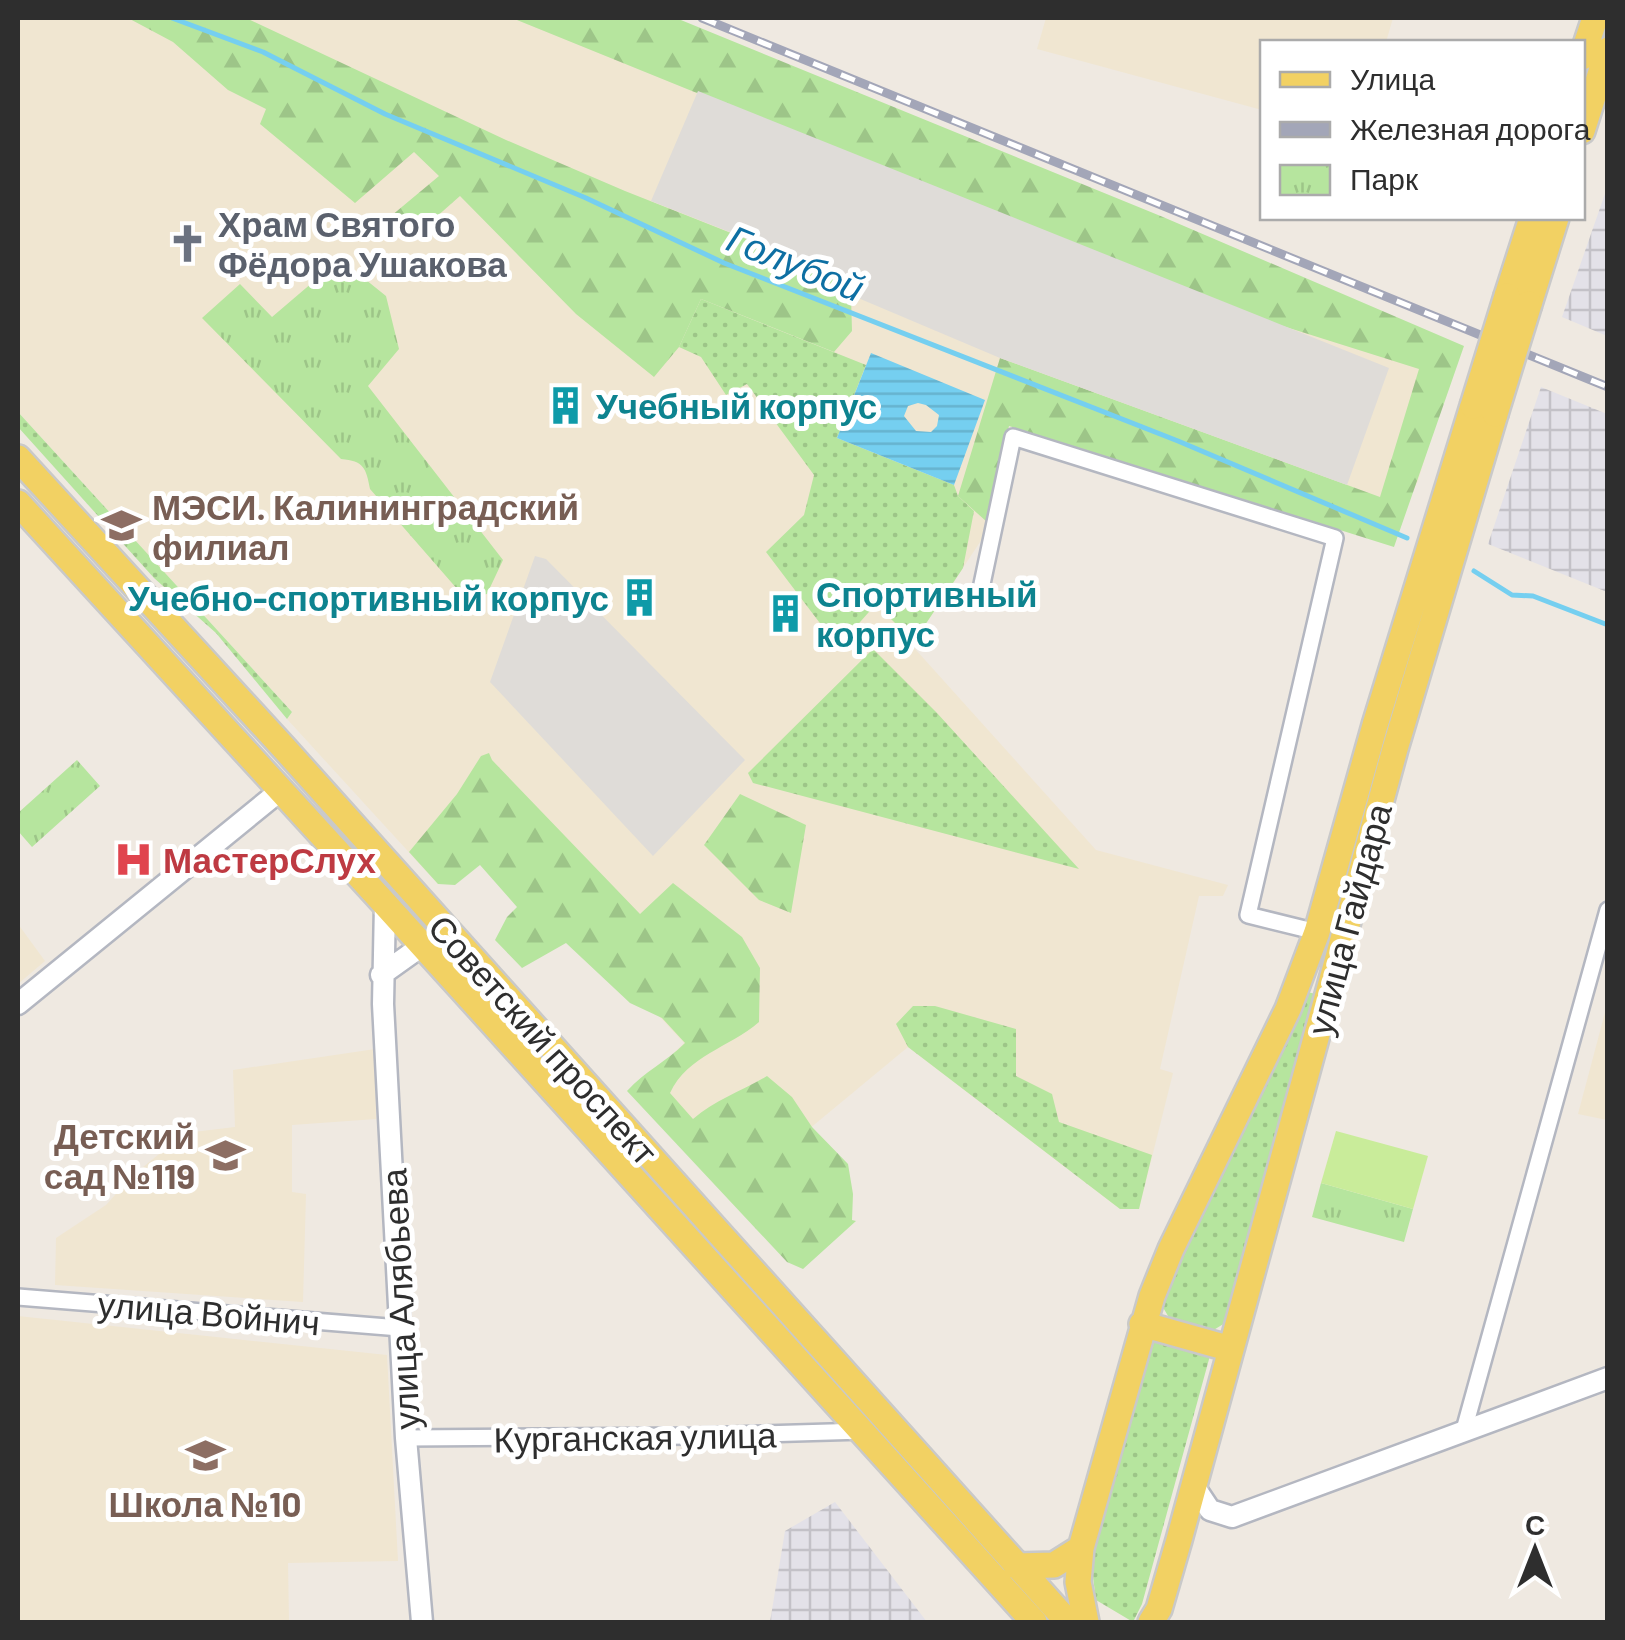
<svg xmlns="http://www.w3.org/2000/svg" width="1625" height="1640" viewBox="0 0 1625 1640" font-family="Barlow,sans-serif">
<defs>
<pattern id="industrial-grid" width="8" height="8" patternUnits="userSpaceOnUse" patternTransform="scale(2.5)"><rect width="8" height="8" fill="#e3e1e8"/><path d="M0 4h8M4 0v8" fill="none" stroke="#c3c1c7"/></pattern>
<pattern id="grass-dots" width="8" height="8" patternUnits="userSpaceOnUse" patternTransform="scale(2.5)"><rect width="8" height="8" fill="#b6e59e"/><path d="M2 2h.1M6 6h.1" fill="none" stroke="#9dc588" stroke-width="1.8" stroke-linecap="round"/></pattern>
<pattern id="forest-firs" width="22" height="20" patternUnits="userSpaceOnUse" patternTransform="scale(2.5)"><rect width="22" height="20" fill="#b6e59e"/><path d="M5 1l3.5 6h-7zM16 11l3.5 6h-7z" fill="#9dc588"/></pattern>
<pattern id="park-tufts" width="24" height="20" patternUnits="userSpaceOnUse" patternTransform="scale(2.5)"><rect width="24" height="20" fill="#b6e59e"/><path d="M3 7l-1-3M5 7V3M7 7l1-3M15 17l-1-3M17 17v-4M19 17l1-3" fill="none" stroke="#9dc588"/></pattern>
<pattern id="water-rules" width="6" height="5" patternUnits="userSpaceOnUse" patternTransform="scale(2.5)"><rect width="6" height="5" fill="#75cff0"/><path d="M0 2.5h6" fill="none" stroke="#66b2ce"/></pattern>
</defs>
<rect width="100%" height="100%" fill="#efe9e1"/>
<path fill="url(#industrial-grid)" d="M1607,188L1608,336H1607L1562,317Z
M1541,387L1607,414V592L1488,544Z
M835,1502L927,1622H770L785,1531Z"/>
<path fill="#f0e6d1" d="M18,18H600L1456,354L1418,481L1385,543L1009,426L984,536L925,625L907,640L1096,850L1228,885L1223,896H1199L1160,1069L1173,1073L1139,1209H1120L908,1047L733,1192L636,1091L684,1043L488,832L438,884L287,719L292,712L18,412Z
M1046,18H1393L1386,42H1262V110L1037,49Z
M18,924L45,961L18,984Z
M1607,1005V1120L1578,1114Z
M375,1049L376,1119L292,1125V1192L306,1194L303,1302L55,1285L56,1238L106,1205L132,1176L185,1133L235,1127L233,1070Z
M18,1316L387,1355L398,1561L288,1563L289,1621L305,1622H19Z"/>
<path fill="url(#grass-dots)" d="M701,299L866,365L837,438L954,485L958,496L974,511L963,568L925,625L906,641L897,625L876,604L838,647L766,552L804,515L814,475L747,384L726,395L701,357L679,347Z
M18,412L292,712L287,719L216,633L154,578L18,427Z
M873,649L937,713L1079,869L753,783L748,773Z
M1306,992L1317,994L1225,1323L1212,1331L1171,1321L1161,1304Z
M913,1006H935L1016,1029V1076L1052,1094L1059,1122L1152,1155L1139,1209H1120L908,1047L896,1024Z
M1150,1337L1211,1352L1142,1604L1133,1622L1096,1600L1089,1546Z"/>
<path fill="url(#forest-firs)" d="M128,18H246L506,140L625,191L847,279L851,295L852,331L834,352L701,299L679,347L654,377L576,314L460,196L426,226H379L439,176L414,152L355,203L260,124L266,109L228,90L173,42Z
M512,18H676L1163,217L1464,346L1394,547L1009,426L987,522L958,496L1000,358L1380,497L1419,369L1232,310Z
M489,753L492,760L640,914L673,883L742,937L760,968L759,1022C729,1048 688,1055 670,1093L693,1119C715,1100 742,1091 767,1076L792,1097L812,1127L848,1164L853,1194L852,1220L856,1221L803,1269L787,1262L627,1091C645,1071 666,1062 685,1043L662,1018L630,1003L566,943L522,968L495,940L507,917L517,907L480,865L455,885L438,884L409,852L457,794L481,756Z
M740,794L806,825L791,913L759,900L704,845Z"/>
<path fill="url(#park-tufts)" d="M340,259L386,296L399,349L368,386L503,560L487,594L465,598L370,489C366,468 364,461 341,459L202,318L240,284L272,317Z
M77,760L100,786L32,847L18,831V813Z
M1321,1183L1413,1209L1404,1242L1312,1217Z"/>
<path fill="#c9ec9a" d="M1336,1131L1428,1156L1413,1209L1321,1183Z"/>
<path fill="#dfdcd8" d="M698,91L1389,368L1347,485L1000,358L851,295L846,278L651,201Z
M535,556L546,559L745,760L653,856L490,682Z"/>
<path fill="url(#water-rules)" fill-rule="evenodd" d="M871,353L985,400L954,485L837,438ZM918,403L926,405L939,415L937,426L931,432L916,431L904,416L908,406Z"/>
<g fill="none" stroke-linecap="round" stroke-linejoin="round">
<path stroke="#75cff0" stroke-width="5" d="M172,18L263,52L385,114L586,198L724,263L1178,441L1407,538
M1474,571L1512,595L1533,596L1608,625"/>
<defs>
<path id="minor" d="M982,584L1013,437L1335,538L1248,915L1317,932
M18,1297L400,1328
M1464,1430L1608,910
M406,1438L696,1436L864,1431"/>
<path id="tertiary" d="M385,904L383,1004L406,1438L422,1622
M381,975L423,945
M18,1004L281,790
M1194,1486L1210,1510L1232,1517L1608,1378"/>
<path id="primary" d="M1582,57L1595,18
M1582,131L1608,50
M1507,296L1532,218
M1529,304L1556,218
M18,458L284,748L1068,1622
M18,503L385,904L1034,1622
M1142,1324L1231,1349
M1016,1566L1054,1565L1081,1548
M1086,1622L1078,1582L1081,1548L1152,1296L1171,1249L1288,1009L1317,932L1375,725L1473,406
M1151,1622L1159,1609L1179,1540L1395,749L1495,414"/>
</defs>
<use href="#minor" stroke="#b4b7c1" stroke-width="20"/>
<use href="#tertiary" stroke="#b4b7c1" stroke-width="25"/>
<use href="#primary" stroke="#c9c9c9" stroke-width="30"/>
<use href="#minor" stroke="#fff" stroke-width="15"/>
<use href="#tertiary" stroke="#fff" stroke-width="20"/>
<use href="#primary" stroke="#f2d163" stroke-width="25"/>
<defs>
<path id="rail" d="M702,18L1608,387"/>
</defs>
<use href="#rail" stroke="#a3a6b8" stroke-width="9"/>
<use href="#rail" stroke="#fff" stroke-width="5" stroke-dasharray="15" stroke-linecap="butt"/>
<defs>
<path id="primary-bridge" d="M1473,406L1507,296
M1495,414L1529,304"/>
</defs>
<use href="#primary-bridge" stroke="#c9c9c9" stroke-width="30" stroke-linecap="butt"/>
<use href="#primary-bridge" stroke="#f2d163" stroke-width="25"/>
</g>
<defs>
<symbol id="church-bare" viewBox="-9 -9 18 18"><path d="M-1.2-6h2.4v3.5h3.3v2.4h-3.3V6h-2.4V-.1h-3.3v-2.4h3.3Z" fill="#6b7280" stroke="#fff" stroke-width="2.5" paint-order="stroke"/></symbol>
<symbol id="building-bare" viewBox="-9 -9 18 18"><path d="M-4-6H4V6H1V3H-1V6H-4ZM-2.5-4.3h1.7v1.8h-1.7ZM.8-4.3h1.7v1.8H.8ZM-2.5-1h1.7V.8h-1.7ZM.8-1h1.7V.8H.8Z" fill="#0f9aa8" stroke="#fff" stroke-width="2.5" paint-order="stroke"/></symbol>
<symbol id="university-bare" viewBox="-9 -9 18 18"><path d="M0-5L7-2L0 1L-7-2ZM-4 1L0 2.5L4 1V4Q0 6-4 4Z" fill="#8d6e63" stroke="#fff" stroke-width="2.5" paint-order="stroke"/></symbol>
<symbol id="hospital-bare" viewBox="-9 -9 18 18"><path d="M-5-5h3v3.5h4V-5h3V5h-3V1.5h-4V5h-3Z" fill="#e0444e" stroke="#fff" stroke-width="2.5" paint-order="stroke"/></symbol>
<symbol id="school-bare" viewBox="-9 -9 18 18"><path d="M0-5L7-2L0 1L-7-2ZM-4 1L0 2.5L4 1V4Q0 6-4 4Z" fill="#8d6e63" stroke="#fff" stroke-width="2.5" paint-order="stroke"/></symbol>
</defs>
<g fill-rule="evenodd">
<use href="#church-bare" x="160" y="216" width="55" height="55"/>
<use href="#building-bare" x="538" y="378" width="55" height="55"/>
<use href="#university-bare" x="94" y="498" width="55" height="55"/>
<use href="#building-bare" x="612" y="570" width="55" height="55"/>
<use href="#building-bare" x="758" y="586" width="55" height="55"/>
<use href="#hospital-bare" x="106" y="832" width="55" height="55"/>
<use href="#school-bare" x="198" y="1128" width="55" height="55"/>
<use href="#school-bare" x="178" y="1428" width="55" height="55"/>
</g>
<g text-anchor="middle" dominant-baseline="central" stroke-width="10" stroke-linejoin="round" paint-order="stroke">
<g font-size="35" font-weight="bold" fill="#5b616d" stroke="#fff" text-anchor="start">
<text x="218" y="223">Храм Святого<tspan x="218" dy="40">Фёдора Ушакова</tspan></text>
</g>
<g font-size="35" font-weight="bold" fill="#0d838f" stroke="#fff" text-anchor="start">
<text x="596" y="405">Учебный корпус</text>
<text x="816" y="593">Спортивный<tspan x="816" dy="40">корпус</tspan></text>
<text x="609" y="597" text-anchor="end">Учебно-спортивный корпус</text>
</g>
<g font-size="35" font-weight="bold" fill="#785e54" stroke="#fff" text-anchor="start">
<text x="152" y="506">МЭСИ. Калининградский<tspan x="152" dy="40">филиал</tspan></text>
<text x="195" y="1135" text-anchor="end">Детский<tspan x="195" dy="40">сад №119</tspan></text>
<text x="205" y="1503" text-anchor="middle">Школа №10</text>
</g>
<g font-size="35" font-weight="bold" fill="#be3a42" stroke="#fff" text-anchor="start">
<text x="163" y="859">МастерСлух</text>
</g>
<g font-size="35" fill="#2e2e2e" stroke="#fff">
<text transform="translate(1348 919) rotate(-75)">улица Гайдара</text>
<text transform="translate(544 1039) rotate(48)">Советский проспект</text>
<text transform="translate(399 1299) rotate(-93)">улица Алябьева</text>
<text transform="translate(209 1312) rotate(5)">улица Войнич</text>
<text transform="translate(635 1436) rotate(-1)">Курганская улица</text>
</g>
<g font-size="38" font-style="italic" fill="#0d6fa3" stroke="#fff">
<text transform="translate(796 262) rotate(22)">Голубой</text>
</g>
</g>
<rect width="1625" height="1640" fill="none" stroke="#2e2e2e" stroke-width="40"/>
<rect x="1260" y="40" width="325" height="180" fill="#ffffff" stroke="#ababab" stroke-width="2.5"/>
<rect x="1280" y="72" width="50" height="15" fill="#f2d163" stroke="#ababab" stroke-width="2.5"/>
<text x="1350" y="90" font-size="30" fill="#2e2e2e">Улица</text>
<rect x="1280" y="122" width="50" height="15" fill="#a3a6b8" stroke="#ababab" stroke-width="2.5"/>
<text x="1350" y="140" font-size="30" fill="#2e2e2e">Железная дорога</text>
<rect x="1280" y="165" width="50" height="30" fill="url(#park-tufts)" stroke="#ababab" stroke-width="2.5"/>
<text x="1350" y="190" font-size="30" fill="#2e2e2e">Парк</text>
<g transform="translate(1535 1550)" stroke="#ffffff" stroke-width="8" paint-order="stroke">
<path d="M0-8L18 38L0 25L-18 38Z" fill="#2e2e2e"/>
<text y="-15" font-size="28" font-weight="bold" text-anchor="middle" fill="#2e2e2e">С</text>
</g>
</svg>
